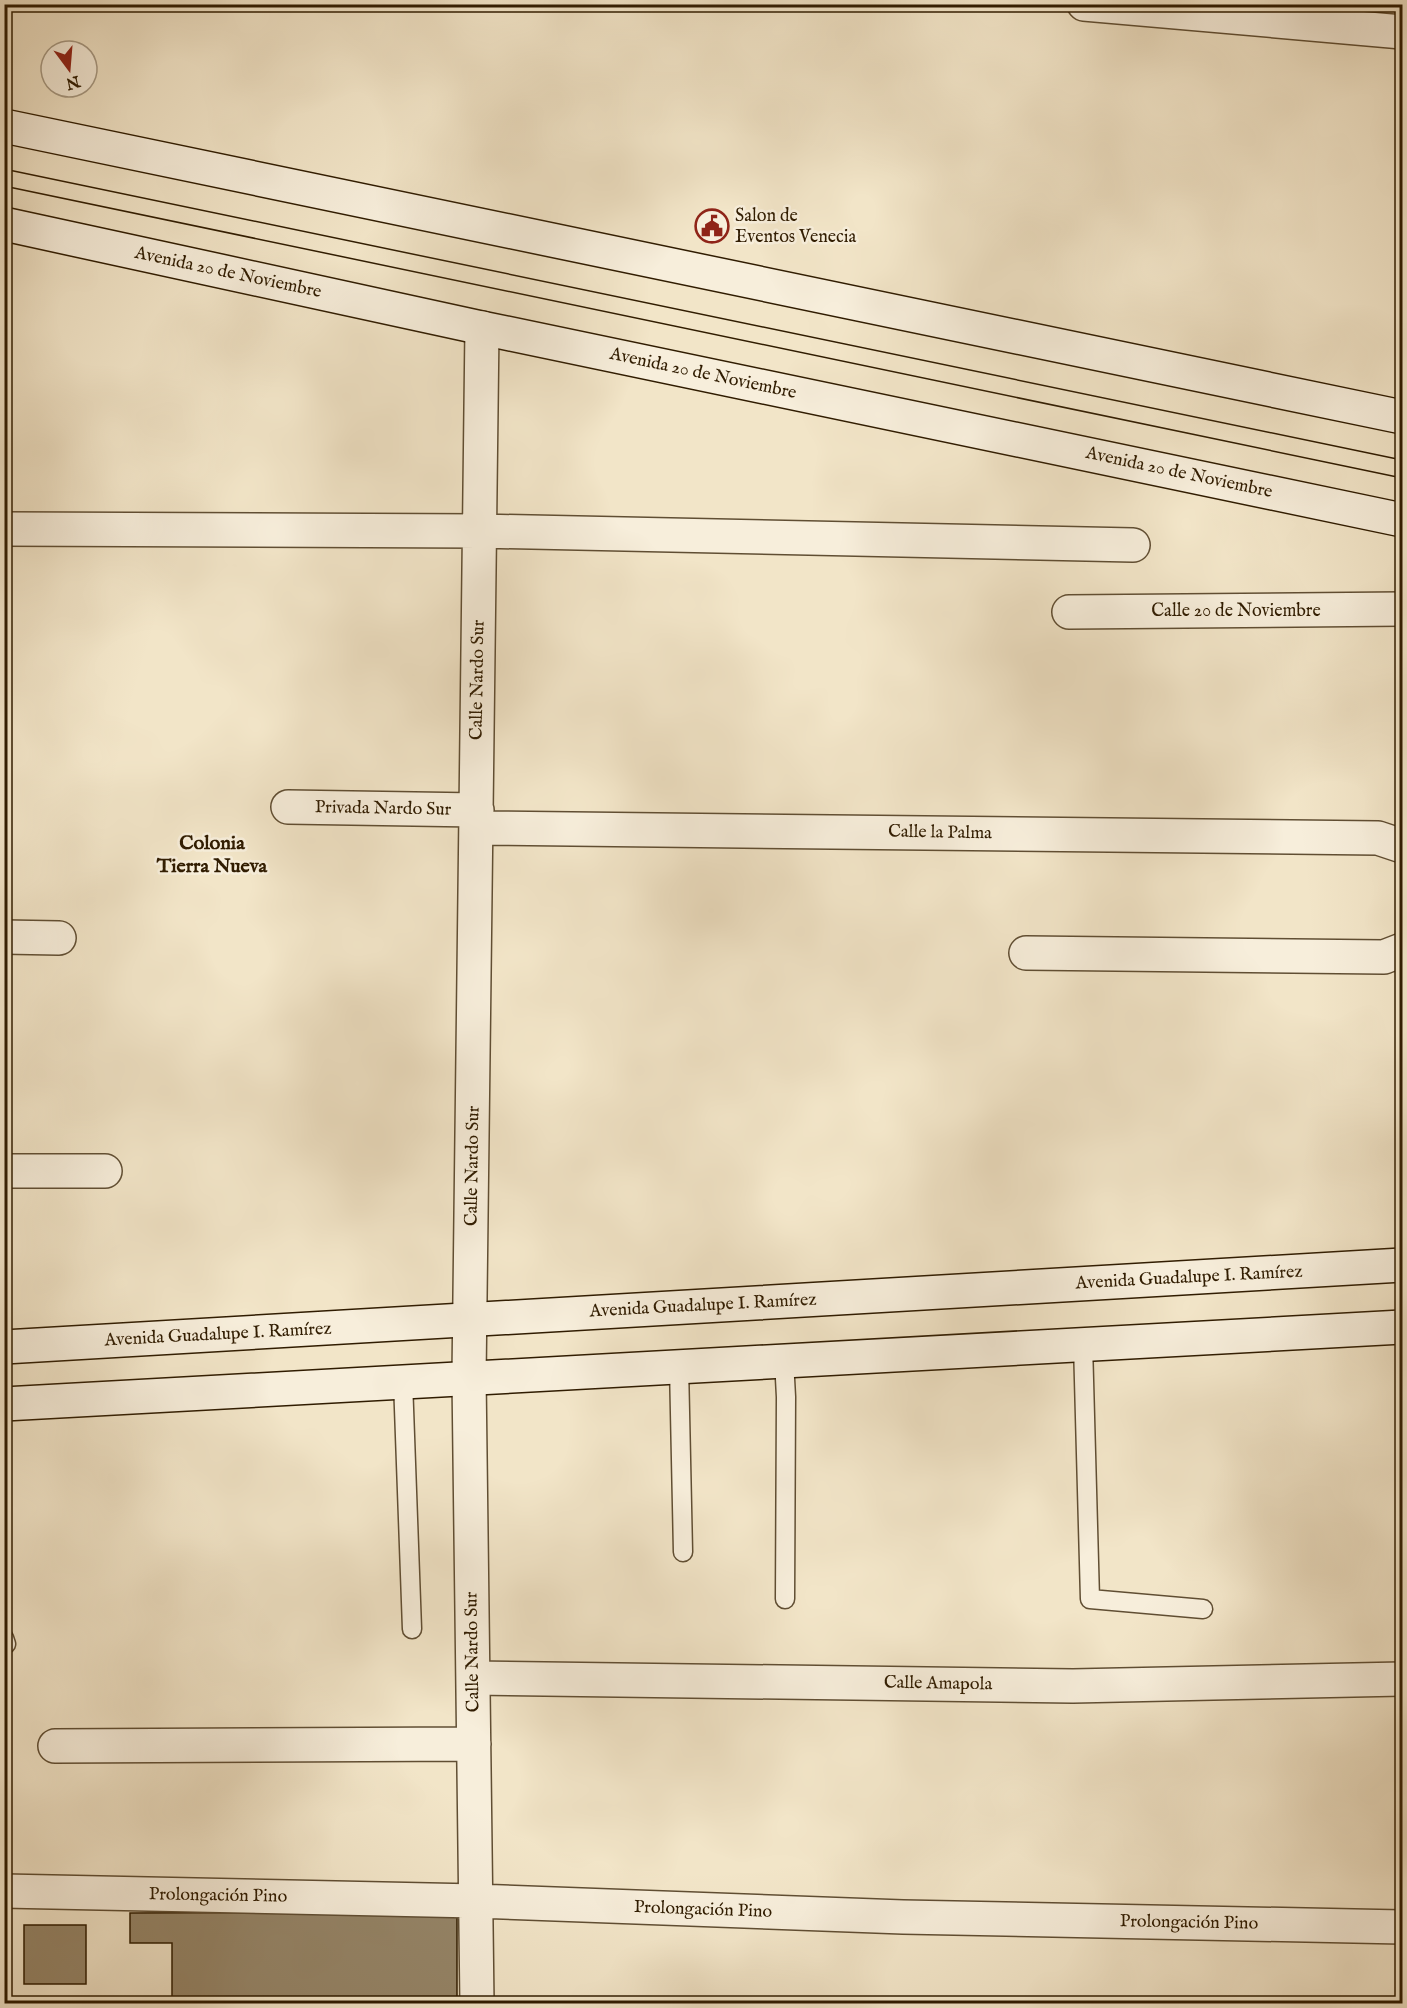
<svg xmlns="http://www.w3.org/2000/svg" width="1407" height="2008" viewBox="0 0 1407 2008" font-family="'IM FELL English',serif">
<rect width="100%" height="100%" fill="#f2e5c8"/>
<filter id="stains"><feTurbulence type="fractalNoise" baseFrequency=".00333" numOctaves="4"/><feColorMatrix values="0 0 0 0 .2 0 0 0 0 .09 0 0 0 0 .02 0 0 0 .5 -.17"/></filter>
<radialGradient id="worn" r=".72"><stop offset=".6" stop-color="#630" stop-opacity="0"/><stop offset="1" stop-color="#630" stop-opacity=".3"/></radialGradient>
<path fill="#958568" stroke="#301c01" stroke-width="1.5" d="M457,1912V2004H172V1943H130V1913Z
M24,1925H86V1984H24Z"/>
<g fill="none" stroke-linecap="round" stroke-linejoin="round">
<defs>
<path id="lane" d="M1083,1344L1090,1599L1203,1609
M784,1360L786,1397L785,1599
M679,1366L683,1552
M403,1381L412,1629
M4,1638L6,1644"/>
<path id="street" d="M1084,4L1402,32
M4,529L480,531L1133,545
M1069,612L1402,609
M288,807L477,810
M477,828L1378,838L1402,846
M4,937L59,938
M1026,953L1384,957L1402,950
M4,1171H105
M473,1678L1073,1686L1402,1679
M55,1746L474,1744
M4,1891L476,1901L903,1917L1402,1927
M477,2004L469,1377L482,328"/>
<path id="secondary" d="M4,126L1402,417
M4,224L482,328L1402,520
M4,1347L1402,1265
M4,1404L1402,1327"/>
</defs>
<use href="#lane" stroke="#604e33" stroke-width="21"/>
<use href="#street" stroke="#604e33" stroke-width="36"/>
<use href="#secondary" stroke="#301c01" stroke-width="36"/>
<use href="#lane" stroke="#f7eedb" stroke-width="18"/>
<use href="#street" stroke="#f7eedb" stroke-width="33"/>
<use href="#secondary" stroke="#f7eedb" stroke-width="33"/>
<path stroke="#301c01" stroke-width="1.5" d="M4,169L1402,460
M4,186L1402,478"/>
</g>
<defs>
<symbol id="civic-ring" viewBox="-11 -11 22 22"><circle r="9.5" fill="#f7eedb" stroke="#8f2418" stroke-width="1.5"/><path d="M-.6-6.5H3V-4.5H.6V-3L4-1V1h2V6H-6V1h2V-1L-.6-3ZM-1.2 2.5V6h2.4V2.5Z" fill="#8f2418"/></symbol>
</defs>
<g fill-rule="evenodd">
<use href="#civic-ring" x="693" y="207" width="38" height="38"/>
</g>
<g text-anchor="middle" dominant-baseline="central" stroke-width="5" stroke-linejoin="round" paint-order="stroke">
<g font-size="18" fill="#301c01" stroke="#f7eedb" text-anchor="start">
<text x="735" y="216">Salon de<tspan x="735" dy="21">Eventos Venecia</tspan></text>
</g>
<g font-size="18" fill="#301c01" stroke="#f7eedb">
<text transform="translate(228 273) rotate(12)">Avenida 20 de Noviembre</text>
<text transform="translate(703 374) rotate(12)">Avenida 20 de Noviembre</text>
<text transform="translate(1179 473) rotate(12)">Avenida 20 de Noviembre</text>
<text x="1236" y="611">Calle 20 de Noviembre</text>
<text transform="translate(478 680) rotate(-89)">Calle Nardo Sur</text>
<text transform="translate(383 809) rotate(1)">Privada Nardo Sur</text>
<text transform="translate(940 833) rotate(1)">Calle la Palma</text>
<text transform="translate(473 1166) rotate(-89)">Calle Nardo Sur</text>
<text transform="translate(1189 1278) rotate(-3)">Avenida Guadalupe I. Ramírez</text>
<text transform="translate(703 1306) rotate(-3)">Avenida Guadalupe I. Ramírez</text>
<text transform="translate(218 1335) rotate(-3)">Avenida Guadalupe I. Ramírez</text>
<text transform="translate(473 1652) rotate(-91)">Calle Nardo Sur</text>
<text transform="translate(938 1684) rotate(1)">Calle Amapola</text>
<text transform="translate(218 1896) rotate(1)">Prolongación Pino</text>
<text transform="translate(703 1910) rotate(2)">Prolongación Pino</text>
<text transform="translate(1189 1923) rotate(1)">Prolongación Pino</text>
</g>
<g font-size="20" font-weight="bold" fill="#301c01" stroke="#f7eedb">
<text x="212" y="843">Colonia<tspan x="212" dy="23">Tierra Nueva</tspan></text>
</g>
</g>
<rect width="1407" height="2008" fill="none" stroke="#f2e5c8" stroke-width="24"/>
<rect x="6" y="6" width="1395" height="1996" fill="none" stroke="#301c01" stroke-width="3"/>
<rect x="12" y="12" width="1383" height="1984" fill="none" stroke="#301c01" stroke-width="1.5"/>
<g transform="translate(69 69) rotate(164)"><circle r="28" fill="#f7eedb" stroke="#a79a84" stroke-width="1.5"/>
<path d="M0-4.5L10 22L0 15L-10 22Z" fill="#8f2418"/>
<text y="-9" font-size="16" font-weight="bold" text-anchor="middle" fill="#301c01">N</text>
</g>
<rect width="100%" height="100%" filter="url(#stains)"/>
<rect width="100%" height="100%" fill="url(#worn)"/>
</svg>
